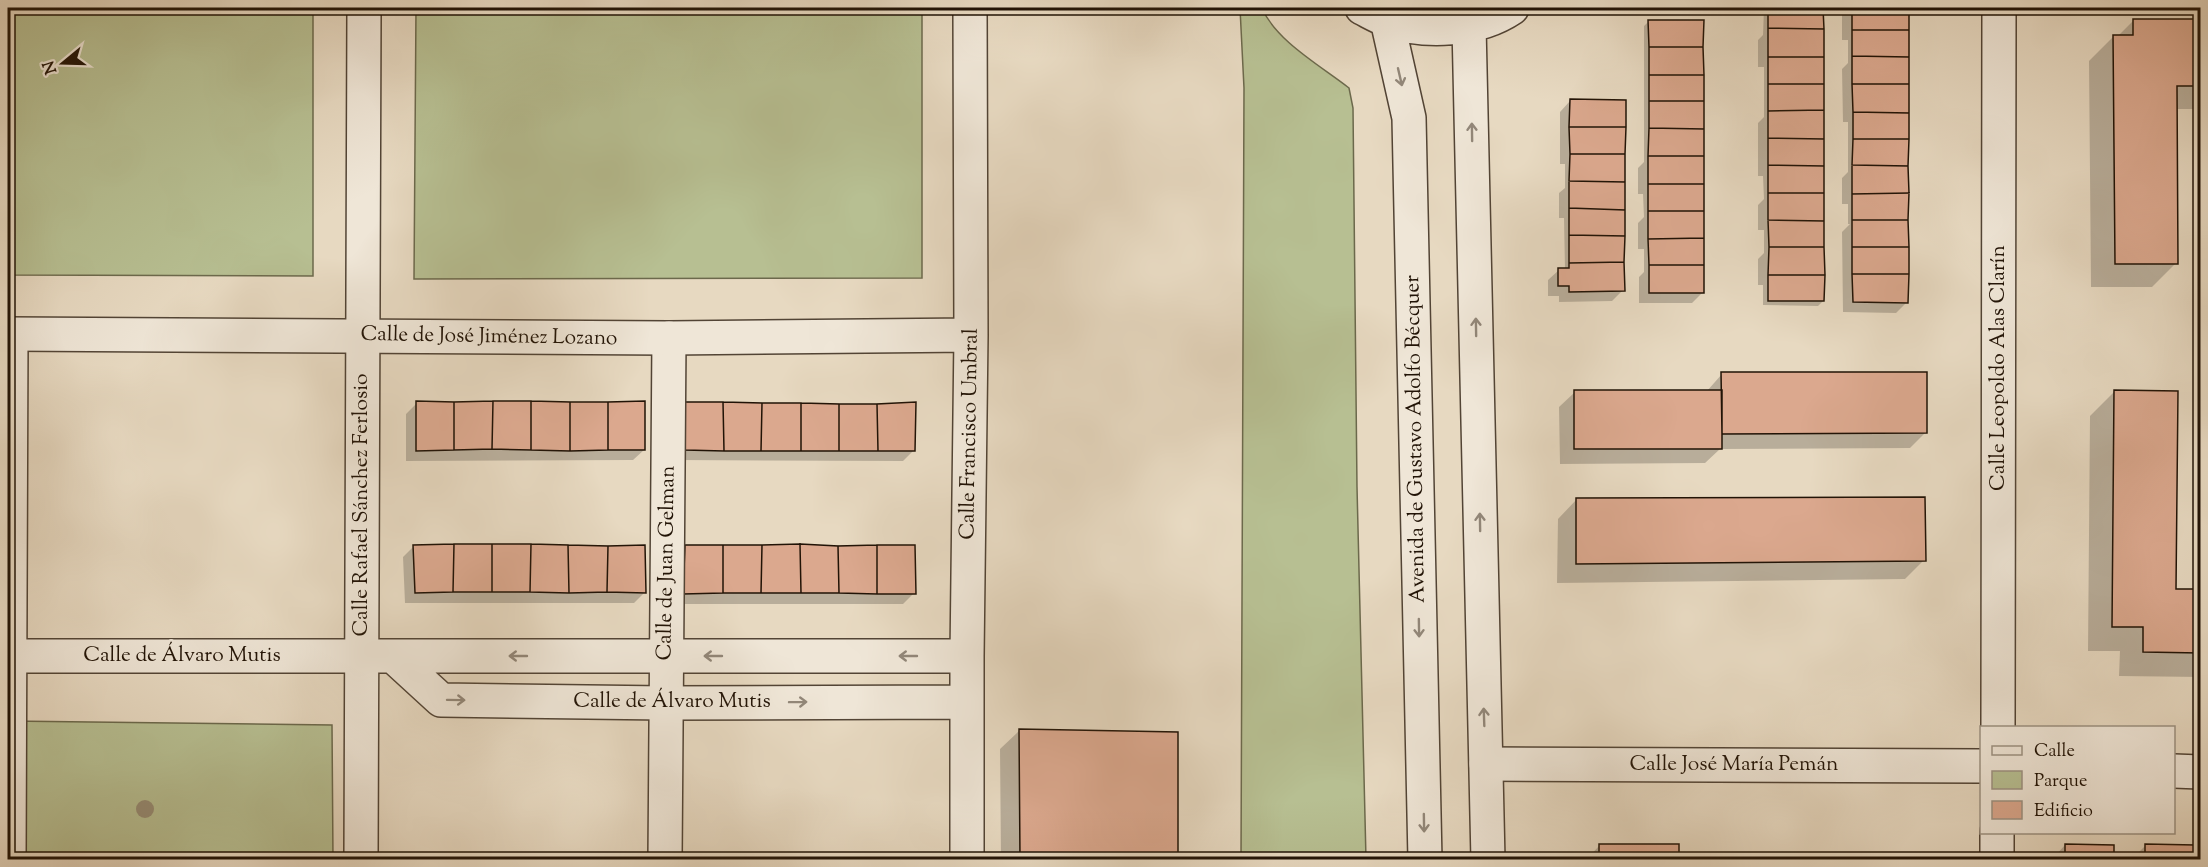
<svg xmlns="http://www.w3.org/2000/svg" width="2208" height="867" viewBox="0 0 2208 867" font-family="'Sorts Mill Goudy',serif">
<rect width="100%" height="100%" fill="#e7d9c1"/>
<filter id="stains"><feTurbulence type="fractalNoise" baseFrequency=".00333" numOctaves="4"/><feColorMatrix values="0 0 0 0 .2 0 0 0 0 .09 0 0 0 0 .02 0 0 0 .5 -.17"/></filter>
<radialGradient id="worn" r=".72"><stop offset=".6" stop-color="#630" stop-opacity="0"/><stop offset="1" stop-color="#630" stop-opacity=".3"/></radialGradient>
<path fill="#b7bf92" stroke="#6c694c" stroke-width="1.5" d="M8,8H313V276L8,275Z
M416,8H922V278L414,279Z
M1240,8H1262C1276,41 1321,66 1349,88L1353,108L1357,487L1366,859H1241L1244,88Z
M8,721L332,725L333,859L8,860Z"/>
<path fill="#0003" d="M1764,8H1822L1823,301L1818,306L1763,305V285H1758V259L1764,253V230H1758V205L1764,199L1763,176H1758V123L1764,117V67H1758V40L1763,35Z
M1849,8H1908L1907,302L1896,313L1843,312L1842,232L1850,224H1848V204H1842V178L1848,172V122H1843L1842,69L1848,63V40H1842V14Z
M2134,20H2200V109H2175L2176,263L2152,287H2091L2089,61L2113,37H2117Z
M1649,21L1703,292L1692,303H1639V277L1644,272V249H1638V223L1644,217L1643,194H1638V168L1644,162V26Z
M1570,101L1623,290L1612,301L1559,302V296H1548V280L1559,270H1565L1564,218H1559V193L1565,188V164H1560V112Z
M1722,374L1926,432L1910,448L1720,449L1705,463L1560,464L1559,407L1575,392L1707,391Z
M2115,391L2175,590L2200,591V677L2119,676L2120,651H2088L2090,416Z
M417,403L644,450L633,460L406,461V414Z
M686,403L914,450L903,461L675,460V414Z
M1577,499L1924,560L1905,579L1557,583L1558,519Z
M414,546L644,593L634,603H405L403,557Z
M685,546L914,593L903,604H673L675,557Z
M1020,730L1177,860H1001L1000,749Z
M2065,845L2113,860H2055V856Z
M2146,845L2193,860H2135V856Z
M1599,846L1678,860H1586Z"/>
<path fill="#dba88e" stroke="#211306" stroke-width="1.5" d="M1768,8H1823L1824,29L1768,28Z
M1852,8H1909V30H1852Z
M2133,19H2200V86H2177L2178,264H2115L2113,35H2133Z
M1648,20H1704L1703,47H1649Z
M1768,28L1824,29V57H1768Z
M1852,30H1909V57L1852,56Z
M1649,47H1703L1704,75H1649Z
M1852,56L1909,57V84H1852Z
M1768,57H1824V84H1768Z
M1649,75H1704V101H1649Z
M1768,84H1824V110L1768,111Z
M1852,84H1909V113L1853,112Z
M1570,99L1626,100V127H1569Z
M1649,101H1704V129L1649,128Z
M1824,110V139L1768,138V111Z
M1853,112L1909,113V139H1853Z
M1569,127H1626L1625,154H1570Z
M1649,128L1704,129V156H1648Z
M1768,138L1824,139V166L1768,165Z
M1853,139H1909L1908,166L1852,165Z
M1570,154H1625V182L1569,181Z
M1648,156H1704V184H1648Z
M1768,165L1824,166V193H1768Z
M1852,165L1908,166L1909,193L1852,194Z
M1569,181L1625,182V210L1569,208Z
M1648,184H1704V211H1648Z
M1768,193H1824V221L1768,220Z
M1909,193L1908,220H1852V194Z
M1569,208L1625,210V236L1569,235Z
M1648,211H1704V238L1648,239Z
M1768,220L1824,221V247H1769Z
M1852,220H1908L1909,247H1852Z
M1569,235L1625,236L1624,262L1569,263Z
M1704,238V265H1649L1648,239Z
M1769,247H1824L1825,275H1768Z
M1852,247H1909V274H1852Z
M1624,262L1625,291L1569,292V286H1558V268H1569V263Z
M1649,265H1704V293H1649Z
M1852,274H1909L1908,303L1853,302Z
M1768,275H1825L1824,301H1768Z
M1721,372H1927V433L1722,434Z
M1574,390H1722V449H1574Z
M2114,390L2178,391L2176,589H2200V653L2143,652V627H2112Z
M416,401L454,402V450L416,451Z
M493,401H531V450L492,449Z
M493,401L492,449L454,450V402Z
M531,401L570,402V451L531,450Z
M645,401V450H608V402Z
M570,402H608V450L570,451Z
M685,402H723L724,451L685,450Z
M723,402L762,403L761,451H724Z
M916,402L915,451H878L877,404Z
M762,403H801V451H761Z
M801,403L839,404V451H801Z
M839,404H877L878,451H839Z
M1925,497L1926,561L1576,564V498Z
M454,544H492V592H453Z
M454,544L453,592L415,593L413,545Z
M492,544H531L530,592H492Z
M531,544L568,545L569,593L530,592Z
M800,544L838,546L839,593H801Z
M800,544L801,593H761L762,545Z
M568,545L608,546L607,592L569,593Z
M645,545L646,593L607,592L608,546Z
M685,545H723V593L683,594Z
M723,545H762L761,593H723Z
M877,545H915L916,594H877Z
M877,545V594L839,593L838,546Z
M1019,729L1178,732V860H1020Z
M1599,844H1679V860H1599Z
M2065,844L2114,845V860H2065Z
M2145,844L2195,845V860H2145Z"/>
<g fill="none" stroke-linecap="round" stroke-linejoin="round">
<defs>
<path id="pedestrian" d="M9,860L11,334
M361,860L364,8
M665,860L669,338"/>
<path id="minor" d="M8,334L669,338L971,335
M8,656H967
M393,656L441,700L665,703L967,702
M1998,728L1999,8
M1486,764L1982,766
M2174,771L2200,772
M967,860V656L971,335L970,8
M1997,860V832"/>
<path id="tertiary" d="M1362,8C1370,12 1378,17 1387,20C1425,34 1478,31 1512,8
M1387,20L1409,118L1425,860
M1469,26L1488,860"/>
</defs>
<use href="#pedestrian" stroke="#524435" stroke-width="36"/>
<use href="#minor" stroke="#524435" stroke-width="36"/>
<use href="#tertiary" stroke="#524435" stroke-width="36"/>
<use href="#pedestrian" stroke="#efe6d7" stroke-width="33"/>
<use href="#minor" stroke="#efe6d7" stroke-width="33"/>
<use href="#tertiary" stroke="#efe6d7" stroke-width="33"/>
</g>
<circle fill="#978d75" cx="145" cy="809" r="9"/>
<defs><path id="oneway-shaft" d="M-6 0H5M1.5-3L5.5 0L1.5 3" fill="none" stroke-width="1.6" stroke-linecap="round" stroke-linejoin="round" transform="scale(1.5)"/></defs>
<g stroke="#928779">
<use href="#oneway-shaft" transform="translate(1400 77) rotate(77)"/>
<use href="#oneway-shaft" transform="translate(1472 132) rotate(-91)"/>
<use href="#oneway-shaft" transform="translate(1476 327) rotate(-91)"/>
<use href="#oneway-shaft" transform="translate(1480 522) rotate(-91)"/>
<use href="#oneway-shaft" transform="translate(1419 628) rotate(89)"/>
<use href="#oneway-shaft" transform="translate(518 656) rotate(-180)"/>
<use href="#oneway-shaft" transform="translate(713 656) rotate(180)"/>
<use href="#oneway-shaft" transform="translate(908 656) rotate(180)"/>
<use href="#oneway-shaft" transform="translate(456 700) rotate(1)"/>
<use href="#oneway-shaft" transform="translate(798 702) rotate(-1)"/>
<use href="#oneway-shaft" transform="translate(1484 717) rotate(-92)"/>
<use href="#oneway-shaft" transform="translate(1424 823) rotate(89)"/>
</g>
<g text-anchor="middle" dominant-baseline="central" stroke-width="5" stroke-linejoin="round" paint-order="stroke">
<g font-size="21" fill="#211306" stroke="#efe6d7">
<text transform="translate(489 337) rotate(1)">Calle de José Jiménez Lozano</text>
<text transform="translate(1999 368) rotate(-90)">Calle Leopoldo Alas Clarín</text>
<text transform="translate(970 434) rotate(-89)">Calle Francisco Umbral</text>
<text transform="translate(1416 439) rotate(-91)">Avenida de Gustavo Adolfo Bécquer</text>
<text transform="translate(362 505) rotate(-90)">Calle Rafael Sánchez Ferlosio</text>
<text transform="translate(667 563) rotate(-89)">Calle de Juan Gelman</text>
<text x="182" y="656">Calle de Álvaro Mutis</text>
<text x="672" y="702">Calle de Álvaro Mutis</text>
<text x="1734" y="765">Calle José María Pemán</text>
</g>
</g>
<rect width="2208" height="867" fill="none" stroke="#e7d9c1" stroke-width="30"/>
<rect x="9" y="9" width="2190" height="849" fill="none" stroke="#211306" stroke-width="3"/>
<rect x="15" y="15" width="2178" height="837" fill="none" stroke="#211306" stroke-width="1.5"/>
<rect x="1980" y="726" width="195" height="108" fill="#efe6d7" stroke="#9d9283" stroke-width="1.5"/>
<rect x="1992" y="746" width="30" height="9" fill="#efe6d7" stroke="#9d9283" stroke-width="1.5"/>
<text x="2034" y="756" font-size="18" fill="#211306">Calle</text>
<rect x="1992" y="771" width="30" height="18" fill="#b7bf92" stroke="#9d9283" stroke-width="1.5"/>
<text x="2034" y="786" font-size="18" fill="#211306">Parque</text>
<rect x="1992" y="801" width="30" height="18" fill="#dba88e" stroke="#9d9283" stroke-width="1.5"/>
<text x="2034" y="816" font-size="18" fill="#211306">Edificio</text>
<g transform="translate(63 63) rotate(251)" stroke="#efe6d7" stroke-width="4.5" paint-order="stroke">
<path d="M0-4.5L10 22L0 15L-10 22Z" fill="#211306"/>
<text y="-9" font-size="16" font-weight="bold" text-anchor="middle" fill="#211306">N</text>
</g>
<rect width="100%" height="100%" filter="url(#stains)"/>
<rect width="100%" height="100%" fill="url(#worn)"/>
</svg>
